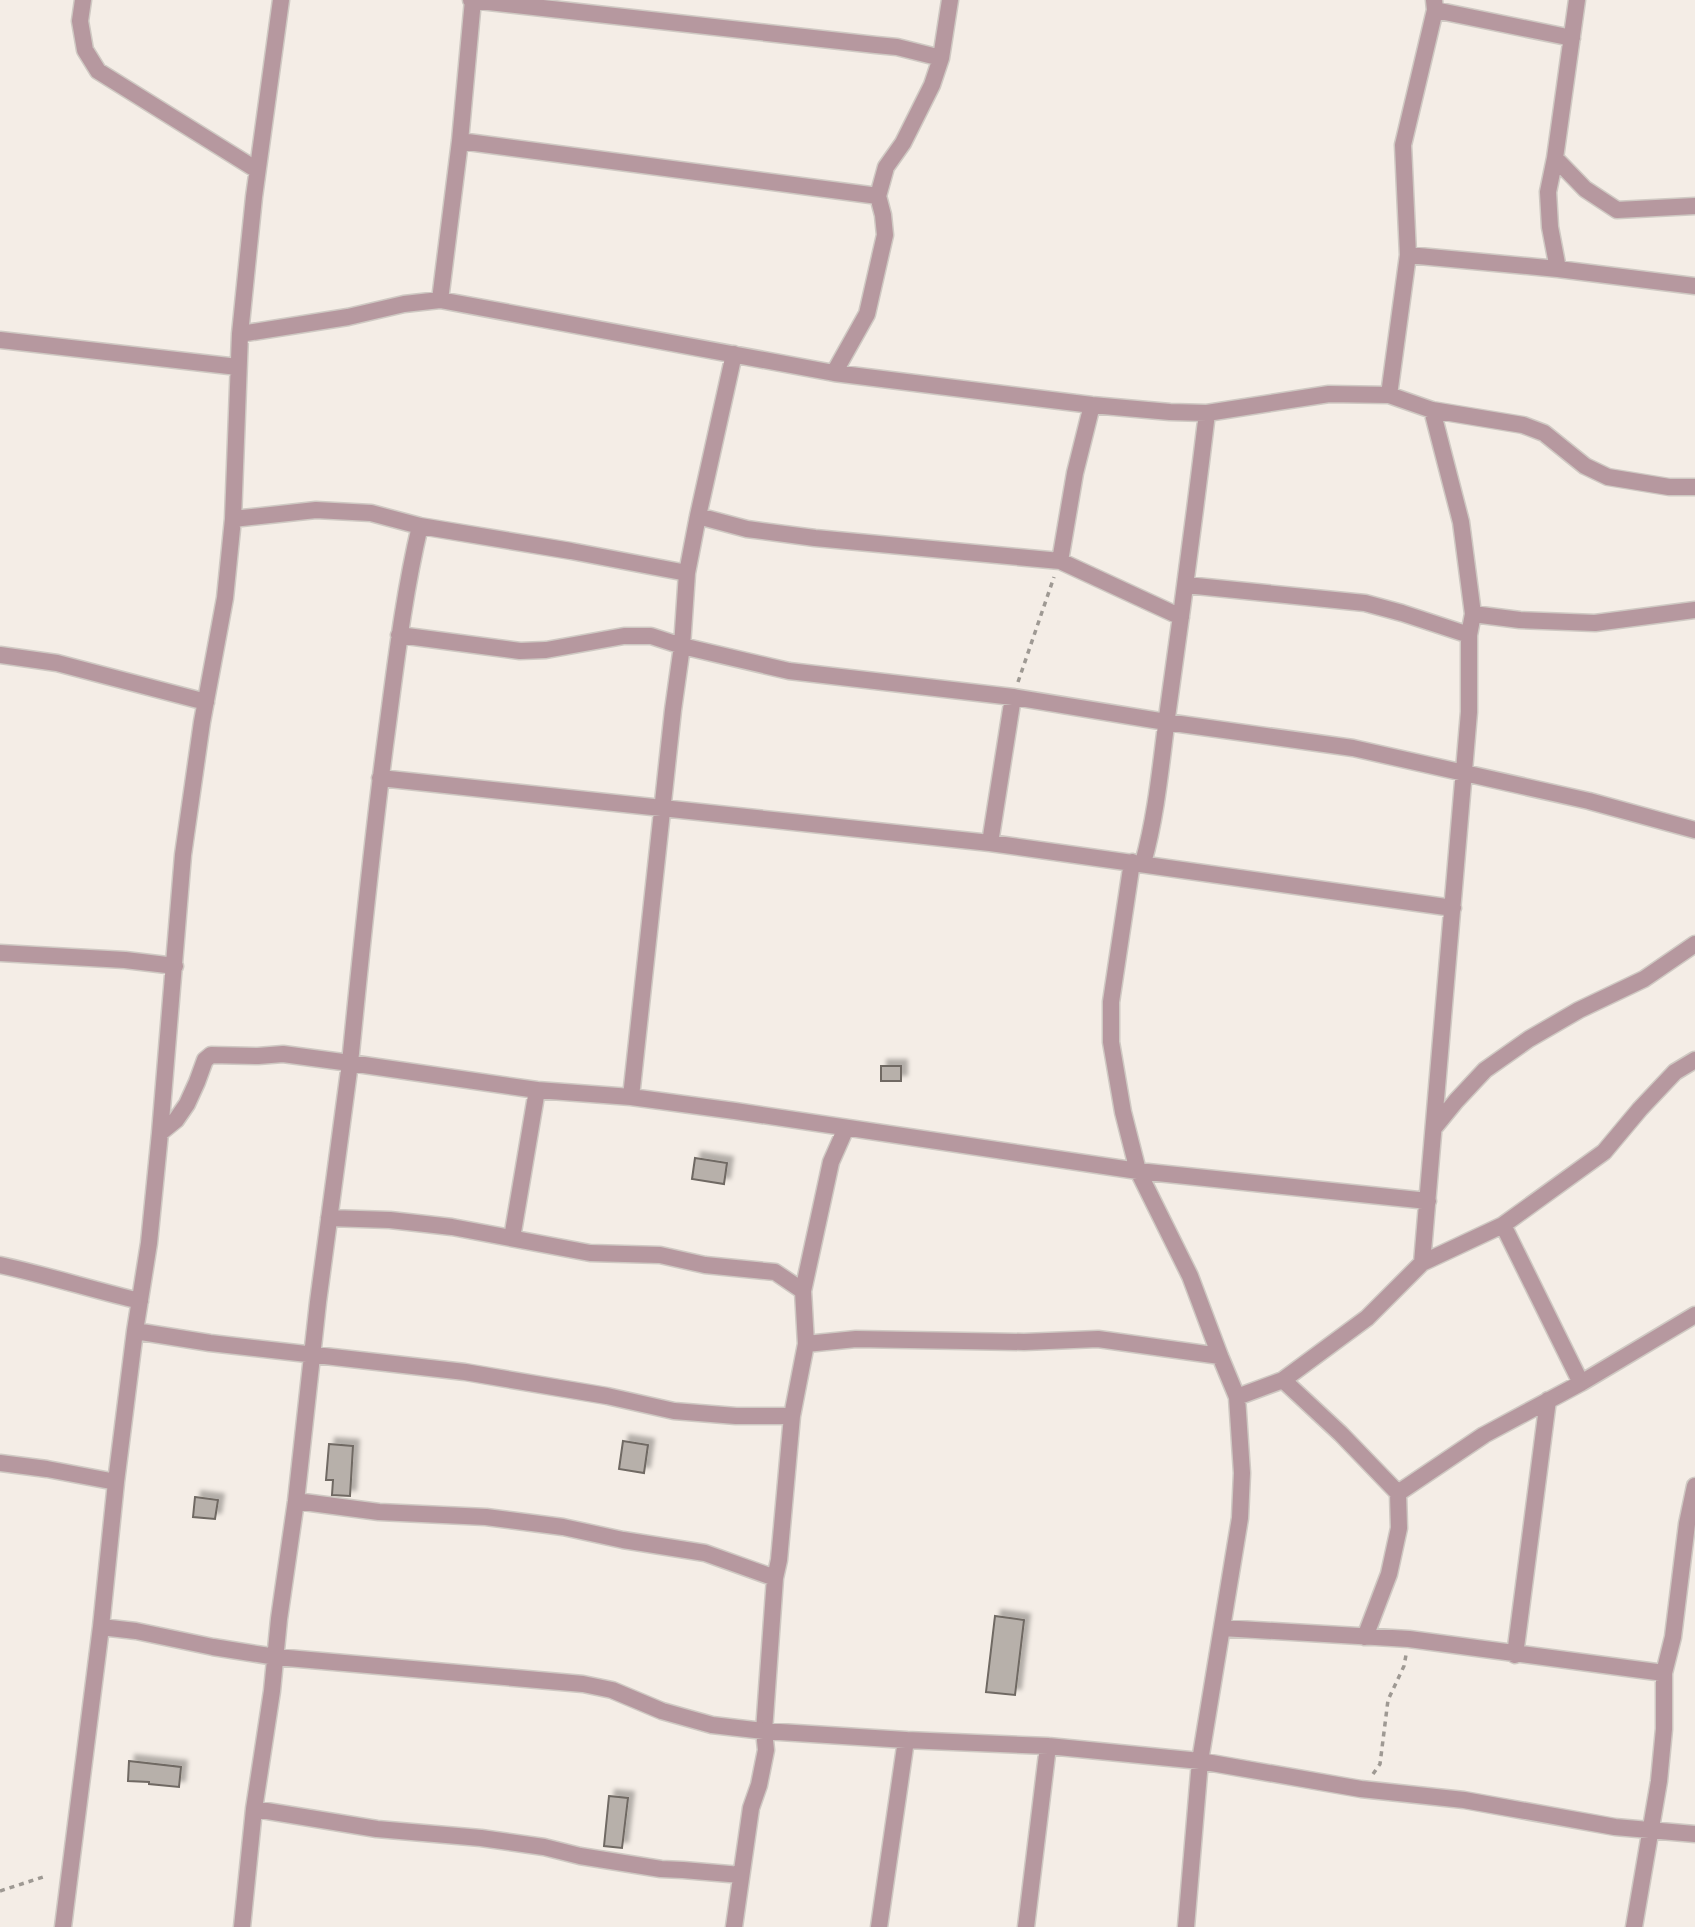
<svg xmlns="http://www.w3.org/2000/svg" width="1695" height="1927" viewBox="0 0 1695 1927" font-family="'Archivo Narrow',sans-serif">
<defs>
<filter id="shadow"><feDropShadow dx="6" dy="-6" stdDeviation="2" flood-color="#0004"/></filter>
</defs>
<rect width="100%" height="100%" fill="#f4ede6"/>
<path fill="#b7b0aa" stroke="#6f6963" stroke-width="2" filter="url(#shadow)" d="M881,1066H901V1081H881Z
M695,1158L727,1163L724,1184L692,1179Z
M623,1441L648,1445L644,1473L619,1469Z
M329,1444L353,1446L350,1496L332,1495L333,1480H326Z
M195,1497L218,1500L215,1519L193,1517Z
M995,1616L1024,1620L1015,1695L986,1692Z
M129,1761L181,1767L179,1787L149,1784V1782L128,1781Z
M609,1796L628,1798L622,1848L604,1846Z"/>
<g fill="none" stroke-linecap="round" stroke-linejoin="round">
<defs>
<path id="street" d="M83,0L80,21L85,50L98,71L257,170
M471,0L876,45L897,47L941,58
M1435,10L1572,38
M460,141L878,196
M1555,158L1585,189L1617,210L1695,206
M1408,255L1558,269L1695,286
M1558,269L1550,227L1548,192L1555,158L1577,0
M440,300L460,141L473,0
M240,334L348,317L404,304L440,300L834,373L1092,405L1170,412L1207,413L1329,394L1389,395L1432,410L1523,425L1544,433L1585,466L1608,477L1669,487H1695
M0,340L238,367
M834,373L867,314L885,235L883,215L878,196L886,167L903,143L932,85L941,58L950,0
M1389,395L1408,255L1403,145L1435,10L1434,0
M698,516L747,529L815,538L1060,561L1181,617
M233,519L316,510L371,513L420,526L571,551L687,573
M420,526C404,593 396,662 387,730C372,841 361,952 350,1063L537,1090L631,1097L735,1111L1138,1171L1428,1201
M1060,561L1075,473L1092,405
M1186,585L1365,603L1402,613L1469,635
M1473,614L1520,620L1595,623L1695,610
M399,635L520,651L546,650L624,636H651L682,646L789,671L1013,697L1166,722L1353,748L1589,801L1695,830
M0,655L57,663L206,702
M380,778L990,843L1453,908
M990,843L1013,697
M1132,862L1111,1002V1042L1123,1112L1138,1171L1190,1276L1220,1356L1237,1397L1242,1473L1240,1518L1200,1761L1186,1927
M1143,863C1157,813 1161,762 1168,710C1182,611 1195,512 1207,413
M0,953L125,960L175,966
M631,1097L673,710L682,646L687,573L698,516L734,354
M1434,1128L1456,1101L1485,1070L1529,1039L1579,1010L1644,979L1695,944
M160,1133L176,1120L187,1104L197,1082L205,1060L211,1055L258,1056L283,1054L350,1063L318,1302L296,1501L279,1619L272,1691L254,1809
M329,1218L390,1220L452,1227L590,1253L660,1255L705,1265L775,1272L803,1291
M1503,1225L1581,1383
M512,1238L537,1090
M1422,1263L1469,712V635L1473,614L1461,522L1432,410
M0,1265C47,1275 93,1290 140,1301
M135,1331L210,1343L465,1372L607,1396L674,1411L736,1416H792
M806,1344L856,1339L1024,1342L1098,1339L1220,1356
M1283,1380L1341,1434L1398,1493L1399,1528L1389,1574L1365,1637
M1237,1397L1283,1380L1367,1318L1422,1263L1503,1225L1604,1152L1640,1109L1675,1072L1695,1060
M0,1463L47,1469L116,1482
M1398,1493L1484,1435L1581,1383L1695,1315
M296,1501L379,1512L486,1517L563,1527L623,1540L705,1553L775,1578
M101,1627L136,1631L213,1647L276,1657L583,1684L612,1690L662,1711L712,1725L764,1731L906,1740L1048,1746L1200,1761L1361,1789L1464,1800L1615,1827L1695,1834
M1222,1628L1409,1639L1664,1673
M1515,1655L1548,1400
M63,1927L101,1627L116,1482L135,1331L149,1243L160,1133L183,855L202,722L225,598L233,519L240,334L254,197L281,0
M242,1927L254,1809L377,1829L481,1838L544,1847L580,1856L661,1869L683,1870L741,1875
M734,1927L751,1808L759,1785L766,1750L764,1731L775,1578L779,1560L792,1416L806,1344L803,1291L831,1162L846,1128
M879,1927L906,1740
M1026,1927L1048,1746
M1634,1927L1659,1781L1664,1729V1673L1673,1637L1687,1524L1695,1486"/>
</defs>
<use href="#street" stroke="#cfc9c3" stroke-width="19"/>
<path stroke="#9e9993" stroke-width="3.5" stroke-dasharray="5 5" stroke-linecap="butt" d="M1018,682L1054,577
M1373,1774L1380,1764L1388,1700L1404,1666L1406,1655
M0,1891L43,1877"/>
<use href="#street" stroke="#b6989f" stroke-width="16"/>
</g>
</svg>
